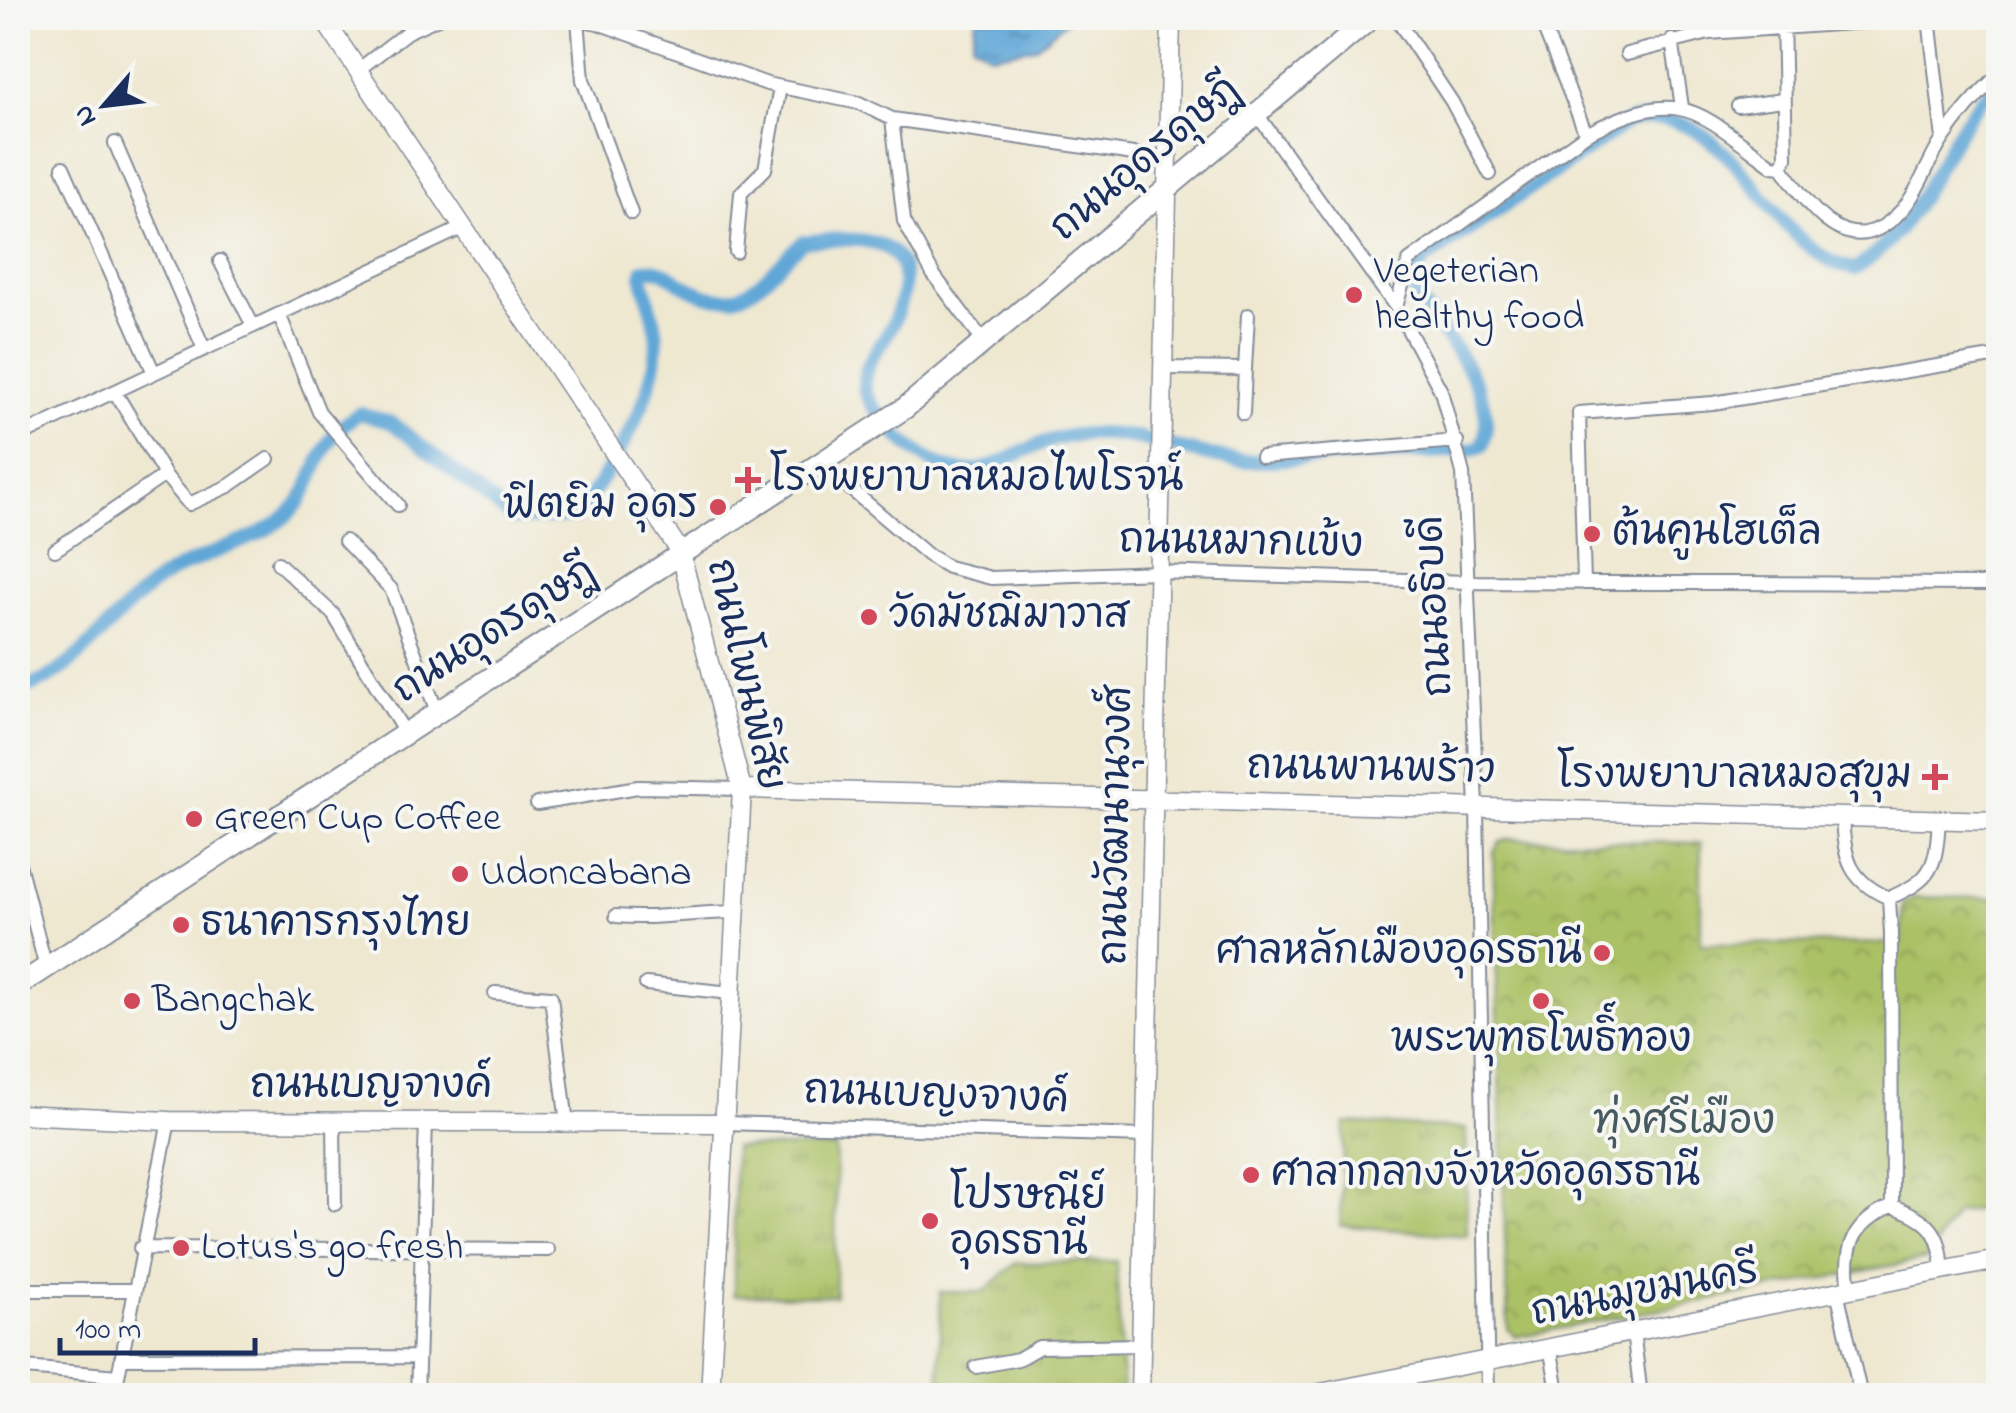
<svg xmlns="http://www.w3.org/2000/svg" width="2016" height="1413" viewBox="0 0 2016 1413" font-family="'Indie Flower','Playpen Sans Thai',sans-serif">
<defs>
<pattern id="grass-tufts" width="24" height="20" patternUnits="userSpaceOnUse" patternTransform="scale(2.5)"><rect width="24" height="20" fill="#abc165"/><path d="M3 7l-1-3M5 7V3M7 7l1-3M15 17l-1-3M17 17v-4M19 17l1-3" fill="none" stroke="#8a9d56"/></pattern>
<pattern id="park-crowns" width="20" height="18" patternUnits="userSpaceOnUse" patternTransform="scale(2.5)"><rect width="20" height="18" fill="#abc165"/><path d="M2 6a3 3 0 1 1 6 0M12 15a3 3 0 1 1 6 0" fill="none" stroke="#8a9d56"/></pattern>
<pattern id="water-ripples" width="26" height="14" patternUnits="userSpaceOnUse" patternTransform="scale(2.5)"><rect width="26" height="14" fill="#61a7d7"/><path d="M2 4q2-2 4 0t4 0M15 11q2-2 4 0t4 0" fill="none" stroke="#4f88b2"/></pattern>
</defs>
<rect width="100%" height="100%" fill="#f6f6f2"/>
<filter id="ink" filterUnits="userSpaceOnUse"><feTurbulence type="fractalNoise" baseFrequency=".01" numOctaves="2"/><feDisplacementMap in="SourceGraphic" scale="20" xChannelSelector="R" yChannelSelector="G"/><feConvolveMatrix kernelMatrix="1 2 1 2 8 2 1 2 1" color-interpolation-filters="sRGB"/></filter>
<filter id="wash" filterUnits="userSpaceOnUse"><feTurbulence type="fractalNoise" baseFrequency=".0048" numOctaves="4" result="noise"/><feDisplacementMap in="SourceGraphic" scale="40" xChannelSelector="R" yChannelSelector="G"/><feGaussianBlur stdDeviation="2.25" result="paint"/><feColorMatrix in="noise" values="0 0 0 0 0 0 0 0 0 0 0 0 0 0 0 0 0 1.4 0 .05"/><feComposite in="paint" operator="in"/></filter>
<g filter="url(#wash)">
<rect width="100%" height="100%" fill="#efe8d1"/>
<path fill="url(#grass-tufts)" stroke="#637862" stroke-width="2.5" d="M1345,1123L1466,1129L1467,1236L1340,1225Z
M734,1147L836,1148L835,1296L734,1295Z
M1116,1261L1123,1395H940V1292H983L1016,1263Z"/>
<path fill="url(#park-crowns)" stroke="#637862" stroke-width="2.5" d="M1510,839L1701,843V944L1901,943L1903,904L1914,897L1998,898V1205L1956,1213L1926,1259L1515,1337L1508,1329L1493,853L1500,842Z"/>
<path fill="url(#water-ripples)" stroke="#3e6b9a" stroke-width="2.5" d="M976,18H1070L1035,47L991,55L972,43Z"/>
<g fill="none" stroke-linecap="round" stroke-linejoin="round">
<path stroke="#61a7d7" stroke-width="14" d="M18,690C77,675 108,618 155,583C195,553 253,545 286,516C323,484 310,443 360,413L392,423L514,519L577,516C610,468 664,391 656,329C653,311 646,293 642,275L644,269C659,267 667,274 679,282C742,322 759,280 803,242C866,234 928,238 894,321C886,342 859,364 865,390C869,405 895,434 907,444C981,506 1003,444 1076,435C1134,427 1191,458 1249,461L1469,450L1482,446C1503,394 1440,334 1415,293L1411,280L1423,261L1630,121C1738,98 1765,253 1855,269C1925,227 1939,136 1998,83"/>
</g>
</g>
<g filter="url(#ink)">
<g fill="none" stroke-linecap="round" stroke-linejoin="round">
<defs>
<path id="street" d="M571,18L598,23L767,84L859,103L892,119L1168,159
M1396,18L1452,102L1490,174
M1929,18L1943,139
M578,19L583,80L631,213
M1672,40L1682,107
M1627,54L1709,33L1921,18
M358,70L407,32L438,18
M1738,106L1783,100
M1256,113L1396,307L1441,391L1463,473L1477,808L1488,1396
M892,119L904,221L933,274L984,342
M1586,134C1681,86 1694,108 1773,166L1782,167L1786,158L1783,18
M115,143L204,349
M63,167L154,373
M1782,167C1809,209 1850,265 1900,212C1919,192 1928,161 1943,139C1959,115 1978,94 1998,75
M736,252L741,193L765,169L780,87
M220,261L253,326
M1396,307L1409,261L1586,134L1540,18
M279,314L319,412L398,505
M1163,368L1245,369L1248,315
M1243,413L1245,369
M18,437L464,227
M1262,457L1457,441
M821,464L928,555L948,567L991,578L1158,572L1468,582L1998,584
M165,475L189,504L229,486L268,459
M345,541L391,589L437,712
M55,550L165,475L115,392
M278,563L333,614L405,733
M1584,583L1579,413L1713,403L1998,356
M537,804L638,787L742,789
M1842,817C1844,858 1849,881 1889,898L1891,933L1892,1206C1853,1223 1843,1248 1850,1289
M18,860L46,968
M1889,898C1934,879 1936,866 1939,819
M616,916C655,920 696,912 736,912
M646,984L731,993
M495,993L551,997L567,1123
M334,1121L335,1204
M724,1123L1146,1136
M1892,1206C1928,1218 1943,1233 1942,1271
M140,1248L548,1250
M18,1290H133
M1837,1291L1861,1396
M1633,1331L1641,1396
M1550,1347L1559,1396
M121,1358L418,1357
M976,1367L1018,1359L1039,1347L1141,1345
M25,1368L118,1376
M114,1396L169,1121
M417,1396L426,1122"/>
<path id="secondary" d="M323,18L680,551L742,789L710,1396
M742,789L1998,821
M18,1114L169,1121L724,1123
M1140,1396L1171,18
M1305,1396L1998,1260"/>
<path id="primary" d="M18,986L905,408L1371,18"/>
</defs>
<use href="#street" stroke="#858c98" stroke-width="16"/>
<use href="#secondary" stroke="#858c98" stroke-width="21"/>
<use href="#primary" stroke="#858c98" stroke-width="24"/>
<use href="#street" stroke="#fff" stroke-width="12"/>
<use href="#secondary" stroke="#fff" stroke-width="18"/>
<use href="#primary" stroke="#fff" stroke-width="20"/>
</g>
</g>
<g fill="#d1495b" stroke="#f6f6f2" stroke-width="4">
<circle cx="1354" cy="295" r="10"/>
<path d="M743 465h10v10h10v10h-10v10h-10v-10h-10v-10h10z"/>
<circle cx="718" cy="507" r="10"/>
<circle cx="1592" cy="534" r="10"/>
<circle cx="869" cy="617" r="10"/>
<path d="M1930 762h10v10h10v10h-10v10h-10v-10h-10v-10h10z"/>
<circle cx="194" cy="819" r="10"/>
<circle cx="460" cy="874" r="10"/>
<circle cx="181" cy="925" r="10"/>
<circle cx="1602" cy="953" r="10"/>
<circle cx="132" cy="1001" r="10"/>
<circle cx="1541" cy="1001" r="10"/>
<circle cx="1251" cy="1175" r="10"/>
<circle cx="930" cy="1221" r="10"/>
<circle cx="181" cy="1248" r="10"/>
</g>
<g text-anchor="middle" dominant-baseline="central" stroke-width="8" stroke-linejoin="round" paint-order="stroke">
<g font-size="40" fill="#1b2f5e" stroke="#f6f6f2">
<text transform="translate(1146 160) rotate(-40)">ถนนอุดรดุษฎี</text>
<text transform="translate(1241 544) rotate(1)">ถนนหมากแข้ง</text>
<text transform="translate(1436 606) rotate(-93)">ถนนอธิบดี</text>
<text transform="translate(495 632) rotate(-33)">ถนนอุดรดุษฎี</text>
<text transform="translate(744 675) rotate(77)">ถนนโพนพิสัย</text>
<text transform="translate(1371 770) rotate(1)">ถนนพานพร้าว</text>
<text transform="translate(1118 826) rotate(-89)">ถนนวัฒนานุวงศ์</text>
<text x="371" y="1087">ถนนเบญจางค์</text>
<text transform="translate(936 1097) rotate(2)">ถนนเบญงจางค์</text>
<text transform="translate(1645 1293) rotate(-11)">ถนนมุขมนครี</text>
</g>
<g font-size="40" fill="#1b2f5e" stroke="#f6f6f2" text-anchor="start">
<text x="1374" y="272">Vegeterian<tspan x="1374" dy="46">healthy food</tspan></text>
<text x="770" y="480">โรงพยาบาลหมอไพโรจน์</text>
<text x="698" y="507" text-anchor="end">ฟิตยิม อุดร</text>
<text x="1612" y="534">ต้นคูนโฮเต็ล</text>
<text x="889" y="617">วัดมัชฌิมาวาส</text>
<text x="1912" y="777" text-anchor="end">โรงพยาบาลหมอสุขุม</text>
<text x="214" y="819">Green Cup Coffee</text>
<text x="480" y="874">Udoncabana</text>
<text x="201" y="925">ธนาคารกรุงไทย</text>
<text x="1582" y="953" text-anchor="end">ศาลหลักเมืองอุดรธานี</text>
<text x="152" y="1001">Bangchak</text>
<text x="1541" y="1041" text-anchor="middle">พระพุทธโพธิ์ทอง</text>
<text x="1271" y="1175">ศาลากลางจังหวัดอุดรธานี</text>
<text x="950" y="1198">โปรษณีย์<tspan x="950" dy="46">อุดรธานี</tspan></text>
<text x="201" y="1248">Lotus's go fresh</text>
</g>
<g font-size="40" fill="#465b60" stroke="#f6f6f2">
<text x="1684" y="1123">ทุ่งศรีเมือง</text>
</g>
</g>
<rect width="2016" height="1413" fill="none" stroke="#f6f6f2" stroke-width="60"/>
<g transform="translate(105 105) rotate(242)" stroke="#f6f6f2" stroke-width="8" paint-order="stroke">
<path d="M0-8L18 38L0 25L-18 38Z" fill="#1b2f5e"/>
<text y="-15" font-size="28" font-weight="bold" text-anchor="middle" fill="#1b2f5e">N</text>
</g>
<path d="M60 1338v15h195v-15" fill="none" stroke="#1b2f5e" stroke-width="5"/>
<text x="75" y="1338" font-size="30" fill="#1b2f5e" stroke="#f6f6f2" stroke-width="8" paint-order="stroke">100 m</text>
</svg>
